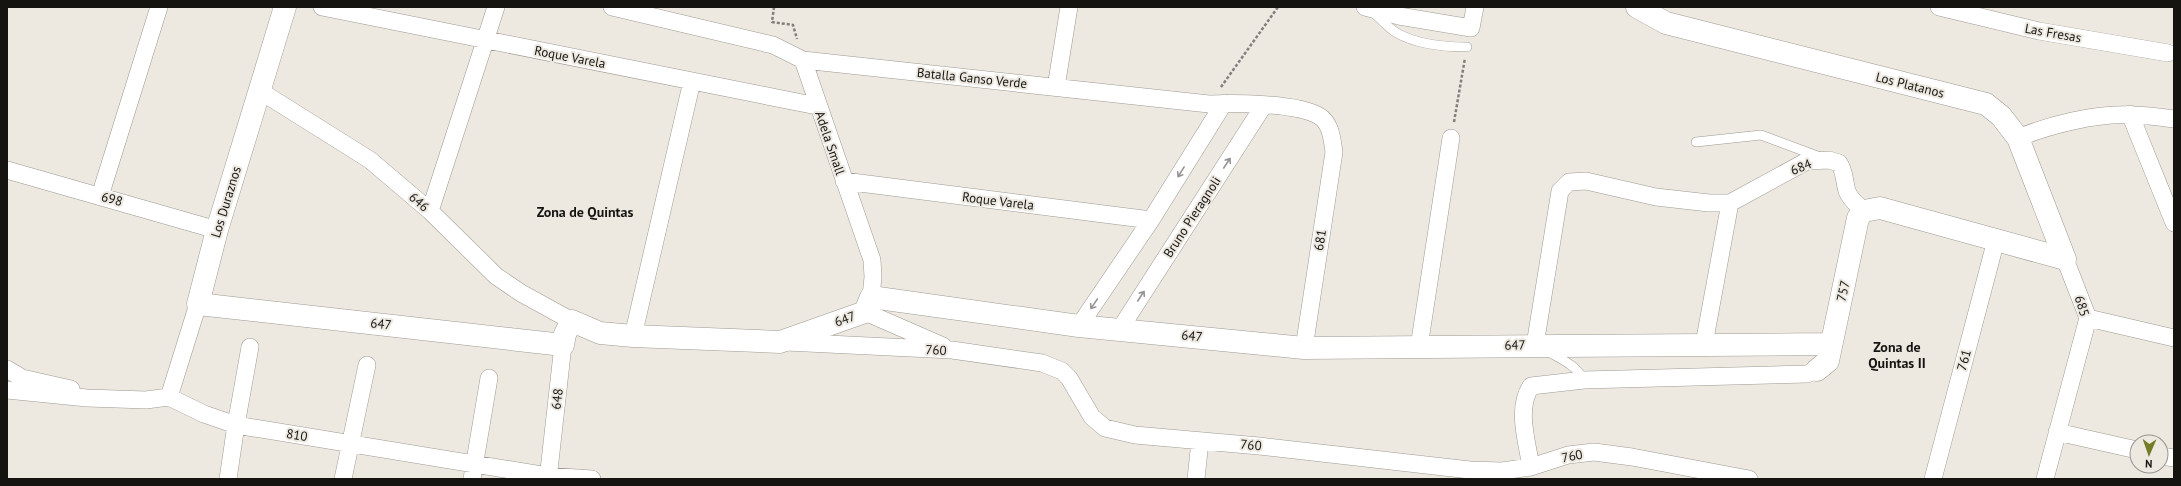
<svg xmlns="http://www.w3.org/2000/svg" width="2181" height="486" viewBox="0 0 2181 486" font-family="'PT Sans',sans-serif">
<rect width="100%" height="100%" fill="#ede9e1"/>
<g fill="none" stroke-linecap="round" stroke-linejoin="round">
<defs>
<path id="lane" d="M1373,12C1381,19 1388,28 1397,33C1418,45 1444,47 1467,47
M1696,142L1761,135L1820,157
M1547,351C1561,359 1576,365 1584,380"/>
<path id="street" d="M322,7L817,106
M612,7L773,45L803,60L1209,104C1235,103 1297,103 1319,116C1331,123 1332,139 1334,152L1304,348
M1365,7L1399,16L1471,28L1475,7
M1939,7L2039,31L2168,53
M803,60L872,260L873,277L871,297
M1056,87L1069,7
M260,91L370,160L430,211L496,276L521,293L572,321
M2130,114L2174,223
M2018,138C2049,125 2097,113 2131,115C2145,115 2160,117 2174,119
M7,170L217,230
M844,181L1151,220
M100,196L159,7
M430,211L496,7
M865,312L943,346
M2088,318L2174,338
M1079,326L1151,220L1224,103
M1120,329L1264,105
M633,336L692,81
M786,342L952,350L1042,363L1062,371L1069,378L1092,417L1105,428L1135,435L1259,446L1470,470L1502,471L1531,467L1568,455L1594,452L1632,457L1749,479
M1704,344L1730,203
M1535,345L1560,191L1569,182L1586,181L1656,197L1709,203H1730L1807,161L1829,160L1839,163C1845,172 1844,181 1847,191C1850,200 1858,205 1864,211
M1419,347L1451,138
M7,369L22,378L71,389
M7,390L87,398L146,400L169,397L204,414L236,425L548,476L592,479
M169,397L198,304
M2057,432L2137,450
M2161,456L2174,458
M1531,467C1527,441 1516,409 1531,386L1584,380L1807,374L1817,370
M228,479L236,425L250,347
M343,479L367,365
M472,479L489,378
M548,479L563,345
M1196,479L1200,441
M1933,479L1996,240
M2045,479L2088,318L2065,259"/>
<path id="secondary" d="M285,7L217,230L198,304L563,345L565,334L572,321L600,333L633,336L780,342L865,312L871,297L1079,326L1304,348L1831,344
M1637,7L1666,23L1986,104L2001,116L2018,138L2065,259
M1817,370L1828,361L1858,218L1864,211L1880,208L2065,259"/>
</defs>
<use href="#lane" stroke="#9e9a92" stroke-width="10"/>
<use href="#street" stroke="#9e9a92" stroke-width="18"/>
<use href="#secondary" stroke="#9e9a92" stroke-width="23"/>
<path stroke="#827f7a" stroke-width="2.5" stroke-dasharray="3 2" stroke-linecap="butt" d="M774,7L772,22L793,25L797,39
M1221,87L1278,7
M1454,122L1465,58"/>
<use href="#lane" stroke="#fff" stroke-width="9"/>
<use href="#street" stroke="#fff" stroke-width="17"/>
<use href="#secondary" stroke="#fff" stroke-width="22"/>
</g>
<defs><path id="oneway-shaft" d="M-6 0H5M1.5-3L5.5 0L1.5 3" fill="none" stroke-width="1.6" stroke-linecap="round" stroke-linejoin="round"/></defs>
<g stroke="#969594">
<use href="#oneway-shaft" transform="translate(1227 163) rotate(-57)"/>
<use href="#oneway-shaft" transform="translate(1181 172) rotate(122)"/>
<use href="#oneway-shaft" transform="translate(1141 296) rotate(-57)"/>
<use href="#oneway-shaft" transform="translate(1094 304) rotate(124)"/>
</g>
<g text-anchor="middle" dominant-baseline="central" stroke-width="4" stroke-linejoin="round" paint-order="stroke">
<g font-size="13" fill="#151411" stroke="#ede9e1">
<text transform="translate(2053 33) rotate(10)">Las Fresas</text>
<text transform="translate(570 57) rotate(11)">Roque Varela</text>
<text transform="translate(972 78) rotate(6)">Batalla Ganso Verde</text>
<text transform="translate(1910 85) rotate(14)">Los Platanos</text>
<text transform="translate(830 143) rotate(71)">Adela Small</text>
<text transform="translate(1801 167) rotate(-22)">684</text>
<text transform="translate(112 199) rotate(16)">698</text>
<text transform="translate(998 201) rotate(7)">Roque Varela</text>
<text transform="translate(226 202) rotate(-73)">Los Duraznos</text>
<text transform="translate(419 202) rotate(41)">646</text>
<text transform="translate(1192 217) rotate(-57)">Bruno Pieragnoli</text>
<text transform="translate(1320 240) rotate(-81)">681</text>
<text transform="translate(1843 291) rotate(-78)">757</text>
<text transform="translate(2082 306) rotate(73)">685</text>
<text transform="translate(845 319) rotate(-20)">647</text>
<text transform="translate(381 324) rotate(6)">647</text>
<text transform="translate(1192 336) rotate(6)">647</text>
<text transform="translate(1515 345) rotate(-1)">647</text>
<text transform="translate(936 350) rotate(3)">760</text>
<text transform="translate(1964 360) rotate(-75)">761</text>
<text transform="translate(557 399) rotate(-83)">648</text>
<text transform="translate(297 435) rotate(9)">810</text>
<text transform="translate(1251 445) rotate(5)">760</text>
<text transform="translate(1572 456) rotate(-11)">760</text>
</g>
<g font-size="14" font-weight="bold" fill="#151411" stroke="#ede9e1">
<text x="585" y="212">Zona de Quintas</text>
<text x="1897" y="347">Zona de<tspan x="1897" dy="16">Quintas II</tspan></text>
</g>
</g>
<rect width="2181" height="486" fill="none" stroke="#151411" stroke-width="16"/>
<g transform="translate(2149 454) rotate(182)"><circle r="19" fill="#ede9e1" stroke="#97948e"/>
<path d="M0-3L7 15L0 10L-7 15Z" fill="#747c27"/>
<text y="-6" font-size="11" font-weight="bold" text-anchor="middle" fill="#151411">N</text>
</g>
</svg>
